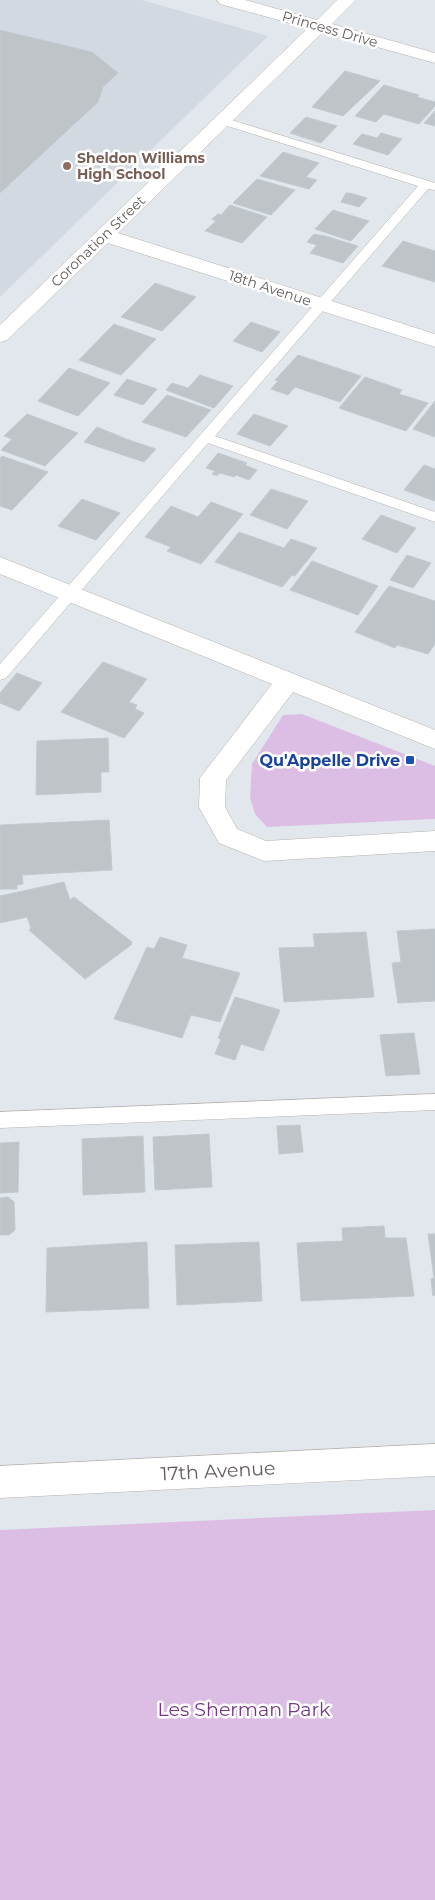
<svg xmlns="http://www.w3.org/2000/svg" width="435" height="1900" viewBox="0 0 435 1900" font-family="Montserrat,sans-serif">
<rect width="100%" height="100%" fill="#e2e7ed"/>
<path fill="#d3d9e0" d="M0,0H142L268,36L0,297Z"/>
<path fill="#dcbee5" d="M302,714L435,766V819L267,827L255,814L250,797L252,764L283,715Z
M435,1510V1900H0V1530Z"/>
<path fill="#bec4c8" stroke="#c1cad2" d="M0,30L92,52L118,73L103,87L98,102L0,193Z
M345,71L380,81L343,116L312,107Z
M384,85L419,95L417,97L435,102V106L419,124L384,114L376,122L355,116Z
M435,111V126L424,123Z
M306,117L337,126L321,143L290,133Z
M381,133L402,139L388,155L353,144L362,134L377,138Z
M283,152L319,163L306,177L317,180L309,189L260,176Z
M257,179L295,190L271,215L233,203Z
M346,193H350L367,198L359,207L341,202Z
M230,205L267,217L242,243L205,231L216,221L212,219L218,214L221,215Z
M333,210L369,221L351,241L315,229Z
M314,234L325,236L358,246L343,263L310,253L317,245L307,242Z
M403,241L435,251V282L382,266Z
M155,283L196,297L162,331L121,317Z
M251,322L280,332L262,352L233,341Z
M114,324L156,339L121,375L79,360Z
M298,355L361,376L340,402L295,387L288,395L271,389L278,381L275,380Z
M69,368L110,383L78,416L38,401Z
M200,375L233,386L214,408L166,390L172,383L188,388Z
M365,377L402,390L399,394L428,403L406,431L339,408Z
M127,379L157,389L143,405L114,395Z
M167,395L211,410L186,437L142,422Z
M435,401V437L413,429Z
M27,414L78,433L45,466L1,450L12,439L4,436Z
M254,414L288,426L270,446L237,434Z
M97,427L129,440L156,449L144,462L84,442Z
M218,453L247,463L245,465L257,470L249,480L236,475L234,477L220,473L217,476L212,474L215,471L206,468Z
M2,456L48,472L12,510L0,506V458Z
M424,465L435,469V501L404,490Z
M271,489L308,501L287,529L250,515Z
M82,499L120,513L96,540L58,526Z
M211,502L243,514L201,564L167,551L171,547L145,537L171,506L198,517Z
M381,515L416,528L397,553L362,539Z
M239,532L284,548L291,539L317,548L295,576L292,575L282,587L215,562Z
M407,555L431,563L413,588L390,580Z
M312,561L378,586L358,615L290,590Z
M389,586L435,601V644L428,654L397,645L395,648L355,632Z
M103,662L147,679L129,702L137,705L135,709L144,713L124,738L61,712Z
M17,673L42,683L19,711L0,703V693Z
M108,738L109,772H101V792L36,795L37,741Z
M109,820L112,870L22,875L23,884L17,885V889H0V825Z
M64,882L70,900L74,897L132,942L131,945L85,979L29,930L31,928L27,917L0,923V896Z
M435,929V1001L398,1003L392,963L401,962L397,931Z
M366,932L374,997L284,1002L279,948L315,947L313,934Z
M160,937L187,945L182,958L240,973L220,1022L191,1015L182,1038L114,1019L147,947L154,949Z
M235,997L280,1010L263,1051L241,1044L235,1060L215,1054L221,1039L218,1038Z
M414,1033L420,1074L386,1076L380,1035Z
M300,1125L303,1152L279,1154L277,1126Z
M209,1134L212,1187L155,1190L153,1137Z
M143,1136L145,1192L83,1195L82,1139Z
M19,1142L18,1192L0,1193V1143Z
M8,1197L14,1202L15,1230L9,1235H0V1198Z
M384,1226L385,1238H406L414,1296L301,1301L297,1243L343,1241L342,1228Z
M428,1234H435V1295L433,1296L431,1279L434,1278Z
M147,1242L149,1308L46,1312L47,1248Z
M259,1242L262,1301L177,1305L175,1245Z"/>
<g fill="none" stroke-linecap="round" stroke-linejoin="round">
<defs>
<path id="lane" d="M222,117L435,183V190L428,189L215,436L435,512V522L208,443L6,678L0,680V664L418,186L218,123V119Z
M435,1094V1110L0,1128V1112Z"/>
<path id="street" d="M217,0H245L317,20L337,0H356L332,24L435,53V63L323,32L118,233L435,334V347L108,243L7,340L0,342V325L308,28L220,4Z
M0,557L435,730V749L293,692L226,780L225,807L237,829L266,841L435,831V851L264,861L219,843L199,807L200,778L272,684L0,574Z"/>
<path id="secondary" d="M435,1444V1476L0,1498V1466Z"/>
</defs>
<use href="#lane" stroke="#b5b1ae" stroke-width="1"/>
<use href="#street" stroke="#b5b1ae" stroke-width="1"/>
<use href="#secondary" stroke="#b8b2af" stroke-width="1"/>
<use href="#lane" fill="#fff" fill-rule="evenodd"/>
<use href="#street" fill="#fff" fill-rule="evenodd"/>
<use href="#secondary" fill="#fff" fill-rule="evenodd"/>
</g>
<circle fill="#8d6e63" stroke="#fff" stroke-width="2" cx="67" cy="166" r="5"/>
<rect fill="#1a4fb4" stroke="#fff" stroke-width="2" x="405" y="755" width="10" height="10" rx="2.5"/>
<g text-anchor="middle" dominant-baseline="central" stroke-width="5" stroke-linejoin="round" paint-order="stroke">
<g font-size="14" fill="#635d5b" stroke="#fff">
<text transform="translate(330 29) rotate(16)">Princess Drive</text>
<text transform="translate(98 241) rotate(-44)">Coronation Street</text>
<text transform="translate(270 288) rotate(18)">18th Avenue</text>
</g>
<g font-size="14" font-weight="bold" fill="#785e54" stroke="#fff" text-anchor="start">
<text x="77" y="158">Sheldon Williams<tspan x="77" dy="16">High School</tspan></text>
</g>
<g font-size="16" font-weight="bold" fill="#164399" stroke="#fff" text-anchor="end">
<text x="400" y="760">Qu'Appelle Drive</text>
</g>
<g font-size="19" fill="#635d5b" stroke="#fff">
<text transform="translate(218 1471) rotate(-3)">17th Avenue</text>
</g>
<g font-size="19" fill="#773687" stroke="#fff">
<text x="244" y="1709">Les Sherman Park</text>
</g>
</g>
</svg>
